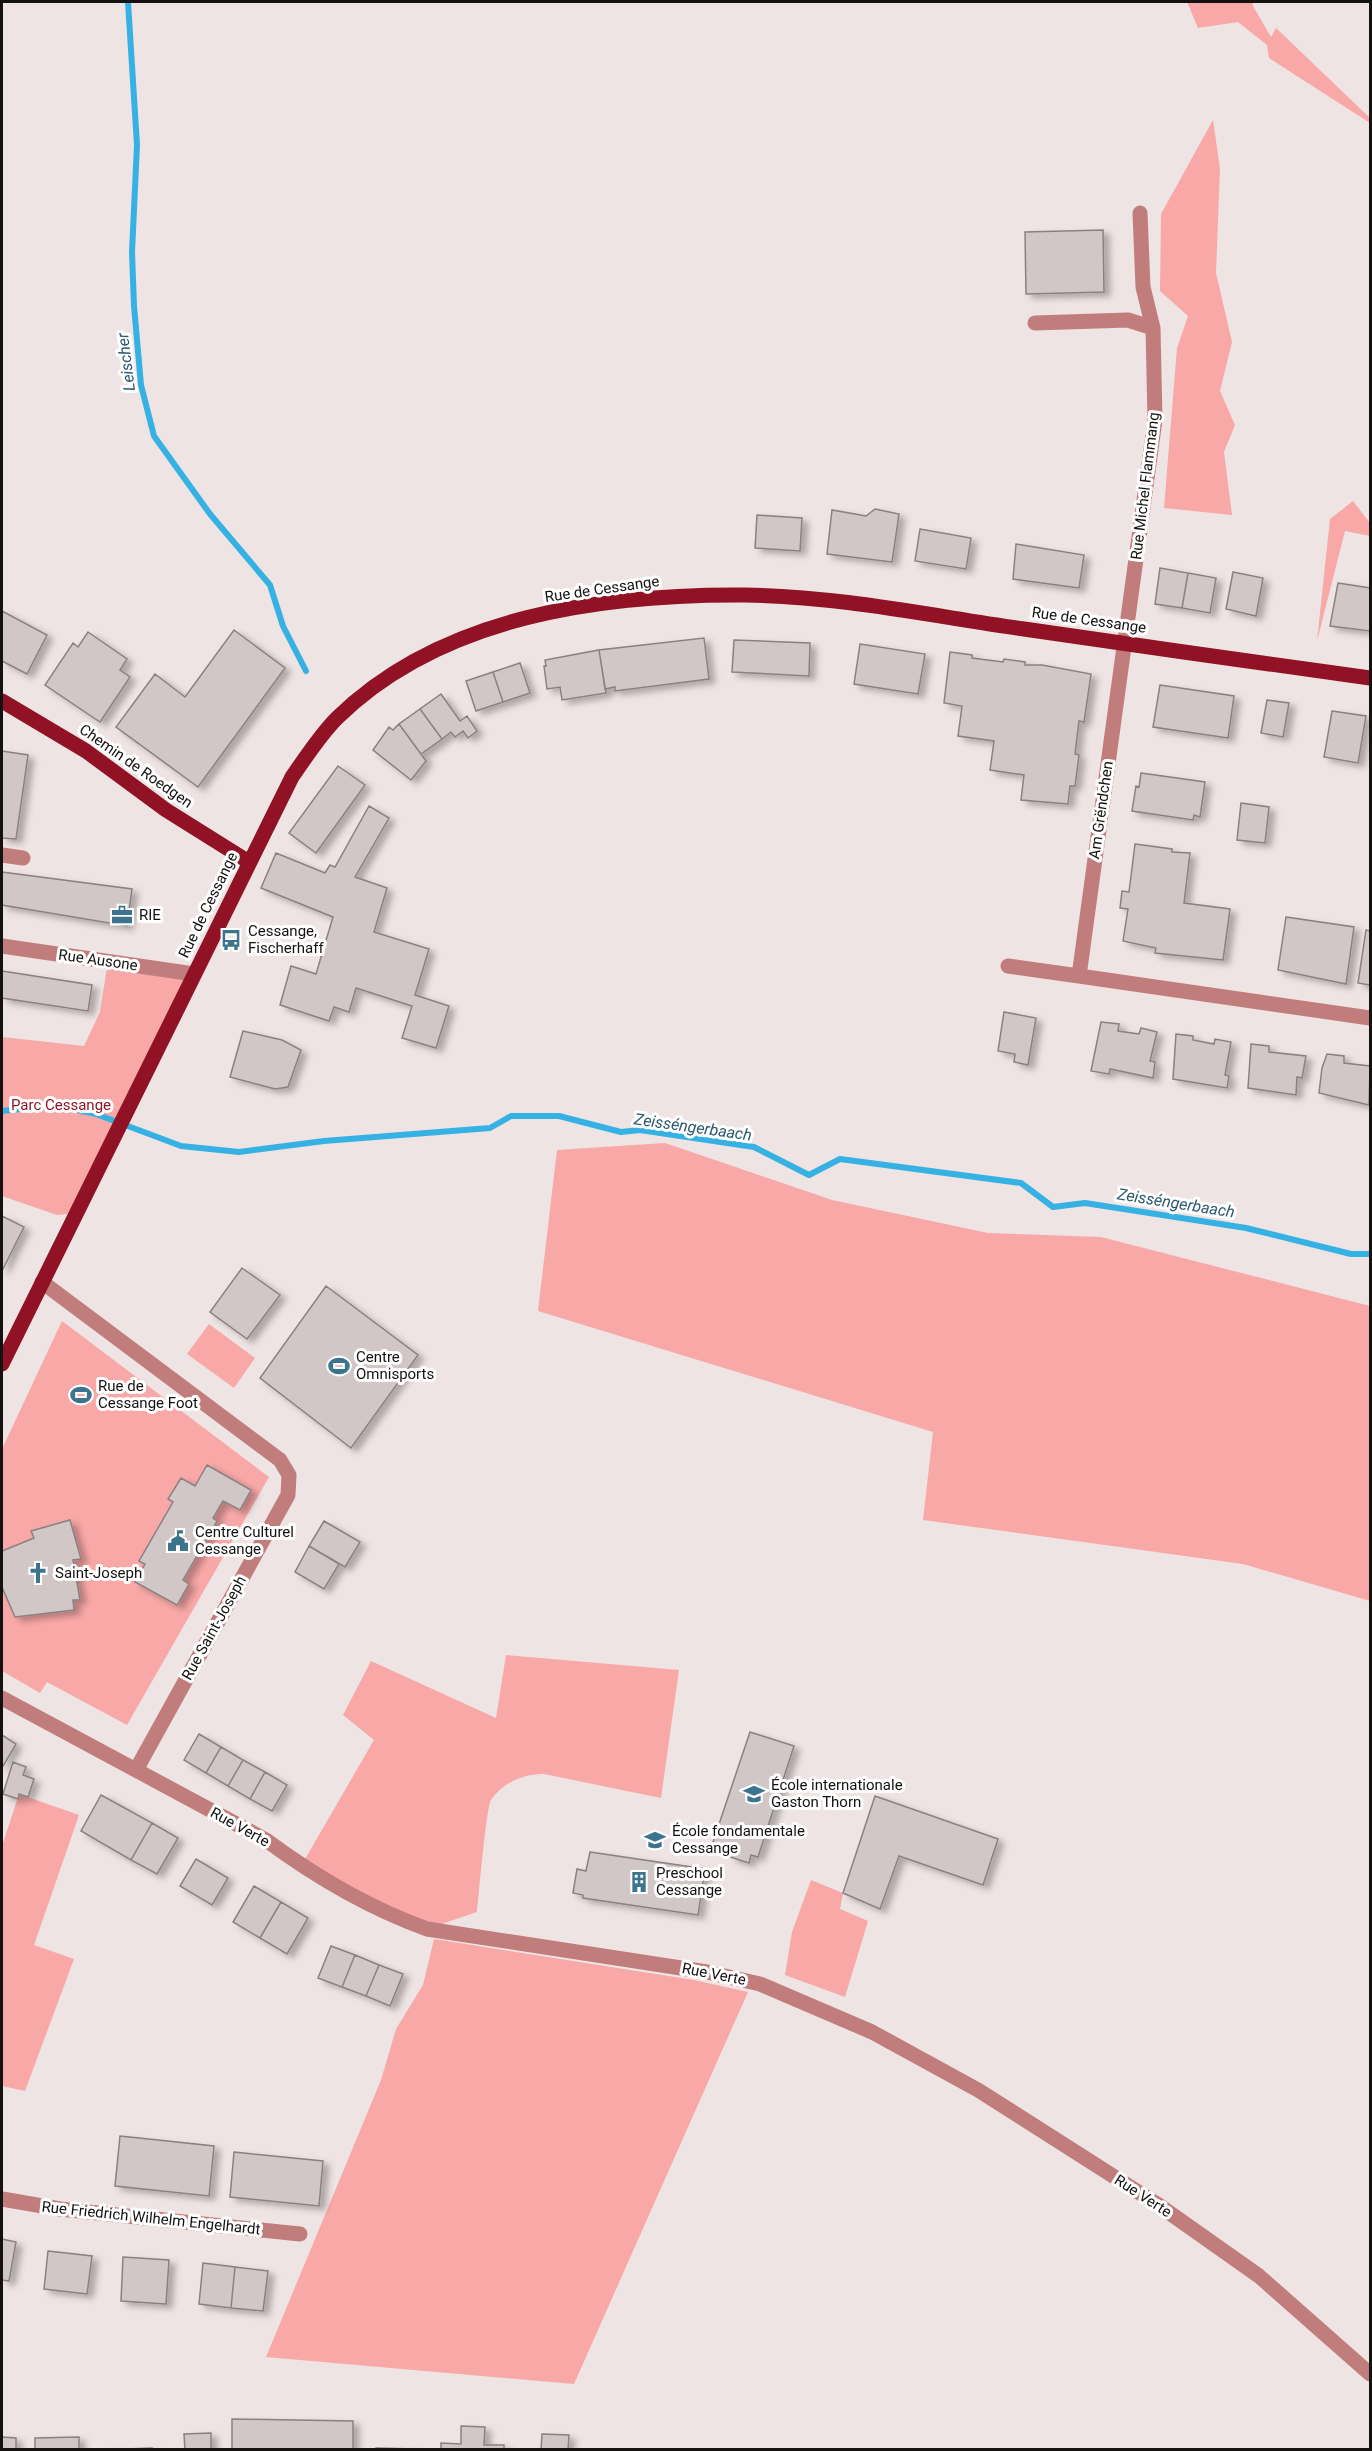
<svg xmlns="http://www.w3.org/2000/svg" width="1372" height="2451" viewBox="0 0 1372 2451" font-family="Roboto,sans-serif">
<defs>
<filter id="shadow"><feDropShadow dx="6" dy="4" stdDeviation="3" flood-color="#0004"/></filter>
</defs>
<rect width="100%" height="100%" fill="#eee4e3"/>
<path fill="#f8a8a7" d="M1187,2H1253V6L1271,37L1276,28L1370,118V123L1269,58L1267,45L1238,22L1198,28Z
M1213,120L1220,169L1216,273L1232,342L1220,391L1235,425L1224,452L1232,515L1164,508L1177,348L1188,316L1160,291L1161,214Z
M1353,501L1370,523V536L1345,531L1317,641L1330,519Z
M108,961L194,974L76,1213L57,1215L2,1196V1037L84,1046L100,1012Z
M665,1143L832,1200L988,1233L1101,1237L1370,1306V1601L1243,1564L923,1520L933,1432L538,1311L557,1150Z
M62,1321L269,1477L127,1725L47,1682L40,1693L2,1671V1449Z
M209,1324L255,1358L234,1388L187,1354Z
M506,1655L679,1670L661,1798L544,1774C525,1773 502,1783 491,1800C486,1809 479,1895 477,1912L427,1929L301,1866L374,1740L343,1715L371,1661L496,1718Z
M19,1794L79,1815L34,1945L74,1959L25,2091L2,2086V1846Z
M811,1880L843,1893L840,1909L868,1921L845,1997L785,1975L792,1932Z
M434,1939L694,1980L748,1992L574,2384L266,2357L381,2080L396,2029L423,1985Z"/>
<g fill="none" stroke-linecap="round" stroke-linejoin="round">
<path stroke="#36b1e3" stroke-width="6" d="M128,2L137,145L132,252L134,306L141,385L154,436L210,514L270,585L283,626L306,671
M2,1111L55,1105L96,1114L181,1146L239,1152L324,1141L490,1128L511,1116H559L621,1132L640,1130L754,1147L809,1175L840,1159L1021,1183L1053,1207L1085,1203L1246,1228L1351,1254H1370"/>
</g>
<path fill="#d1c7c6" stroke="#8b8181" stroke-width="1.5" filter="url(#shadow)" d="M1103,230L1104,292L1026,294L1025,232Z
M875,509L899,514L892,562L827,554L832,510L866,516Z
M757,515L802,518L800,551L755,548Z
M920,529L971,538L966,569L915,561Z
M1016,544L1084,555L1079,588L1013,579Z
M1160,568L1188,573L1182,608L1155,604Z
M1233,572L1263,578L1256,616L1226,609Z
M1188,573L1216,578L1210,613L1182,608Z
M1338,583L1370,588V631L1330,626Z
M2,611L47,635L27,674L2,661Z
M234,630L285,668L198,787L116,727L155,674L185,697Z
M88,632L127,659L120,670L130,677L100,722L45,685L73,643L78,647Z
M704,638L709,679L615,691V687L605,689L599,650Z
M734,640L810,643L809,676L732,672Z
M860,644L925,654L918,694L854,684Z
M599,650L606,693L562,700L560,687L547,689L544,666H546L545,660Z
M950,652L972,655V658L1003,662L1004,659L1025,662V665H1042L1091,674L1084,722L1079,721L1075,754L1079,755L1075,786H1070L1068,804L1021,800L1024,775L990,770L994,741L958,736L962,706L944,703Z
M520,663L530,693L503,702L493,672Z
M493,672L503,702L476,711L466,681Z
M1160,685L1234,696L1228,738L1153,727Z
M441,694L460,721L467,716L477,731L468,738L463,731L455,737L451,732L442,739L420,709Z
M1267,700L1289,703L1283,737L1261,733Z
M420,709L442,739L421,754L399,724Z
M1332,711L1366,716L1358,763L1324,757Z
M399,724L426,761L411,780L373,750L389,727L393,730Z
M2,751L28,755L16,839L2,838Z
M338,766L365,785L316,853L289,833Z
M1141,773L1205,782L1200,817L1194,815L1193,820L1132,811L1136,786L1139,787Z
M1241,803L1269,807L1265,843L1237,840Z
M369,806L389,818L355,877L387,888L374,932L429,949L415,995L449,1006L436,1048L402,1038L412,1006L356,988L349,1012L334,1007L329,1021L280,1005L291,966L316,974L333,917L261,888L276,853L325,873L330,865L335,867Z
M1135,844L1172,849V852L1190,853L1184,903L1230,909L1223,960L1155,953L1156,948L1123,941L1128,909L1120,908L1122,891L1129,892Z
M2,872L132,889L127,926L2,905Z
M1286,917L1354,927L1346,984L1278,970Z
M1366,930L1370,931V985L1358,983Z
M2,971L92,985L88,1011L2,998Z
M1004,1012L1036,1018L1028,1065L1014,1062L1015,1054L998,1051Z
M1101,1022L1119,1024L1118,1031L1139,1034L1141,1028L1157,1032L1150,1061L1155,1062L1153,1078L1110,1069L1109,1074L1091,1071Z
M243,1031L282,1040L301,1050L288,1087L275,1089L230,1077Z
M1176,1034L1193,1036V1040L1214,1044L1215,1039L1231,1042L1225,1075L1229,1076L1227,1088L1173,1079Z
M1251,1044L1269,1046V1052L1306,1056L1302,1078L1297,1077L1296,1095L1248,1088Z
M1327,1054L1344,1056V1063L1370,1066L1369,1105L1319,1093L1322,1068Z
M2,1216L24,1227L2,1271Z
M242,1268L280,1295L247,1339L210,1312Z
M326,1286L418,1355L351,1448L260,1378Z
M207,1465L251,1490L240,1510L223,1501L213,1518L217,1521L183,1580L189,1584L177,1605L135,1582L145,1564L139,1561L173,1502L168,1499L181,1478L195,1486Z
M70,1520L81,1559L73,1560L80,1600H73L74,1610L15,1617L2,1587V1551L34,1538L31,1531Z
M324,1521L360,1542L345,1567L309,1546Z
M309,1546L339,1564L324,1589L295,1572Z
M750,1732L794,1746L758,1857L751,1855L749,1863L730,1857L732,1848L713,1842Z
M199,1734L221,1747L206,1773L184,1760Z
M2,1735L16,1744L2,1768Z
M221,1747L243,1760L228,1786L206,1773Z
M243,1760L265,1772L250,1799L228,1786Z
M13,1762L26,1767L23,1775L34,1779L28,1797L19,1794L18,1799L3,1794Z
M265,1772L287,1785L272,1811L250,1799Z
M101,1795L152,1823L131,1860L81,1831Z
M875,1796L998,1839L983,1885L899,1856L880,1909L843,1893Z
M152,1823L178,1838L157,1874L131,1860Z
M590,1852L705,1869L698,1915L583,1898V1895L573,1893L577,1869L586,1871Z
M196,1859L228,1878L212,1905L180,1886Z
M254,1886L281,1902L260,1938L233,1922Z
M281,1902L308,1918L287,1954L260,1938Z
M331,1946L355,1955L342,1987L318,1978Z
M355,1955L379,1965L366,1996L342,1987Z
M379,1965L403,1974L390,2006L366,1996Z
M120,2136L214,2146L209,2196L115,2186Z
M234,2152L323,2161L319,2206L230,2197Z
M2,2239L16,2242L9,2281L2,2280Z
M48,2251L92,2256L87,2294L44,2289Z
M123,2257L169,2260L166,2304L121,2301Z
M203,2263L235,2267L231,2308L199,2304Z
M235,2267L268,2271L263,2311L231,2308Z
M232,2419L353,2421V2450H232Z
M461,2426L485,2427L484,2445H504V2450H441V2443L461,2444Z
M211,2433V2450H185L184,2434Z
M542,2434L569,2435L568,2450H541Z
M2,2437L16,2438V2450H2Z
M79,2437V2450H35V2438Z
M152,2448V2450H98Z
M376,2448L416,2449V2450H376Z"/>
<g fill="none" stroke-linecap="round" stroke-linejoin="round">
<path stroke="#c07d7c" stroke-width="15" d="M1140,213L1143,287L1153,328L1155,420L1079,976L1370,1018
M1035,323L1128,320L1153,328
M2,855L23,858
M2,946L194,974
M1008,966L1079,976
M42,1282L280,1460L289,1475L288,1495L136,1770
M2,1698L266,1840C316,1877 369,1908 427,1929L707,1972L760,1984L872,2032L978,2090L1157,2204L1259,2276L1370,2374
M2,2199L60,2209L300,2234"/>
<path stroke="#911125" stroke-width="15" d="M2,701L86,751L166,810L249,862
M2,1364L292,777C306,757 320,735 337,718C442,615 604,594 745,595C838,596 932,616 1024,629C1139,646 1255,662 1370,678"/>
</g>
<defs>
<symbol id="office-bare" viewBox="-9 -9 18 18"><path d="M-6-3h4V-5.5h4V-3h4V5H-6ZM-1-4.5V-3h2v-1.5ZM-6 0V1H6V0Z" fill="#3c748e" stroke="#fff" stroke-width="2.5" paint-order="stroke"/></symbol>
<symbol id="bus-bare" viewBox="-9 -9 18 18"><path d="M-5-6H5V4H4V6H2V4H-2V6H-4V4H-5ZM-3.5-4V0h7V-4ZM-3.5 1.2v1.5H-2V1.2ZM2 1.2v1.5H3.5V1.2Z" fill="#3c748e" stroke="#fff" stroke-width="2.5" paint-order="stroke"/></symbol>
<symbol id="stadium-bare" viewBox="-9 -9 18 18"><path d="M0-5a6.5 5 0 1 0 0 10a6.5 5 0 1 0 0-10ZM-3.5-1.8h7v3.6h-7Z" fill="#3c748e" stroke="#fff" stroke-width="2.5" paint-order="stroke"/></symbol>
<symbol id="civic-bare" viewBox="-9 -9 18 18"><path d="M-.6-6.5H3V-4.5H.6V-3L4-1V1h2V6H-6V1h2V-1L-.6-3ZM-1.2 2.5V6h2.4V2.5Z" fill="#3c748e" stroke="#fff" stroke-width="2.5" paint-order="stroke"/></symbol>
<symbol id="church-bare" viewBox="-9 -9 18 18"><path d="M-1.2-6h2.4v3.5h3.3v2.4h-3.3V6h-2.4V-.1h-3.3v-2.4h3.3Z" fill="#3c748e" stroke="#fff" stroke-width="2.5" paint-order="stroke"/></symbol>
<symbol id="school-bare" viewBox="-9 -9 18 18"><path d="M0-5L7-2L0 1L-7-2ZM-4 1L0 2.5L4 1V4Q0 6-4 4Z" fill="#3c748e" stroke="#fff" stroke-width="2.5" paint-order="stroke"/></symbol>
<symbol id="building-bare" viewBox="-9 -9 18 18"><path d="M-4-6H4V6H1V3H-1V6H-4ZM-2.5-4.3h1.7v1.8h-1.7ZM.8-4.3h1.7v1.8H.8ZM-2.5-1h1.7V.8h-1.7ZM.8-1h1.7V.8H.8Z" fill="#3c748e" stroke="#fff" stroke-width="2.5" paint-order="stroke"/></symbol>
</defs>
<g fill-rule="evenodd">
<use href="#office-bare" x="107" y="900" width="30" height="30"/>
<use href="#bus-bare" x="216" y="925" width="30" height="30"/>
<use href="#stadium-bare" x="324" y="1351" width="30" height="30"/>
<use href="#stadium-bare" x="66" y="1380" width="30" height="30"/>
<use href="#civic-bare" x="163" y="1526" width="30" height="30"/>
<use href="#church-bare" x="23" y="1558" width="30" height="30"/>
<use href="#school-bare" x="739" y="1779" width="30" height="30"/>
<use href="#school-bare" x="640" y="1825" width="30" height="30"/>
<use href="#building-bare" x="624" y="1867" width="30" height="30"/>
</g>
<g text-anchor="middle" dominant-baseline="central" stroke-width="6" stroke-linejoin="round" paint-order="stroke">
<g font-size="15" fill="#141111" stroke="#fff">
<text transform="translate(1145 486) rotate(-83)">Rue Michel Flammang</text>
<text transform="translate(602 589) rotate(-8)">Rue de Cessange</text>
<text transform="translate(1089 620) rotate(8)">Rue de Cessange</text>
<text transform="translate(136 766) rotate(35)">Chemin de Roedgen</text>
<text transform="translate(1101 810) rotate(-82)">Am Grëndchen</text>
<text transform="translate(208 905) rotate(-64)">Rue de Cessange</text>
<text transform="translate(98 960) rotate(8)">Rue Ausone</text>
<text transform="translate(214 1628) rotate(-61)">Rue Saint-Joseph</text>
<text transform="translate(240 1827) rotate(29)">Rue Verte</text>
<text transform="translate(714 1974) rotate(11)">Rue Verte</text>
<text transform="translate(1143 2196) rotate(33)">Rue Verte</text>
<text transform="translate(151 2218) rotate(6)">Rue Friedrich Wilhelm Engelhardt</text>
</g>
<g font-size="15" fill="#141111" stroke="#fff" text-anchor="start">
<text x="139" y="915">RIE</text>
<text x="248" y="931">Cessange,<tspan x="248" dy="17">Fischerhaff</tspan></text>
<text x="356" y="1357">Centre<tspan x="356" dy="17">Omnisports</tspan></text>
<text x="98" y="1386">Rue de<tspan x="98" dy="17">Cessange Foot</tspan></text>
<text x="195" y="1532">Centre Culturel<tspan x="195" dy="17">Cessange</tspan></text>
<text x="55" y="1573">Saint-Joseph</text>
<text x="771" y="1785">École internationale<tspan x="771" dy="17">Gaston Thorn</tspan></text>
<text x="672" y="1831">École fondamentale<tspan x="672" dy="17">Cessange</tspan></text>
<text x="656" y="1873">Preschool<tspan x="656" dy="17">Cessange</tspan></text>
</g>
<g font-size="15" fill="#911426" stroke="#fff">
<text x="61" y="1105">Parc Cessange</text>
</g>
<g font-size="16" font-style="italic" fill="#2a596f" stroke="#fff">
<text transform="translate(126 362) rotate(-97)">Leischer</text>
<text transform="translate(693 1127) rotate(8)">Zeisséngerbaach</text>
<text transform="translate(1176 1203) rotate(9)">Zeisséngerbaach</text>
</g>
</g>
<rect width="1372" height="2451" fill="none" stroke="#141111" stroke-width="6"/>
</svg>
